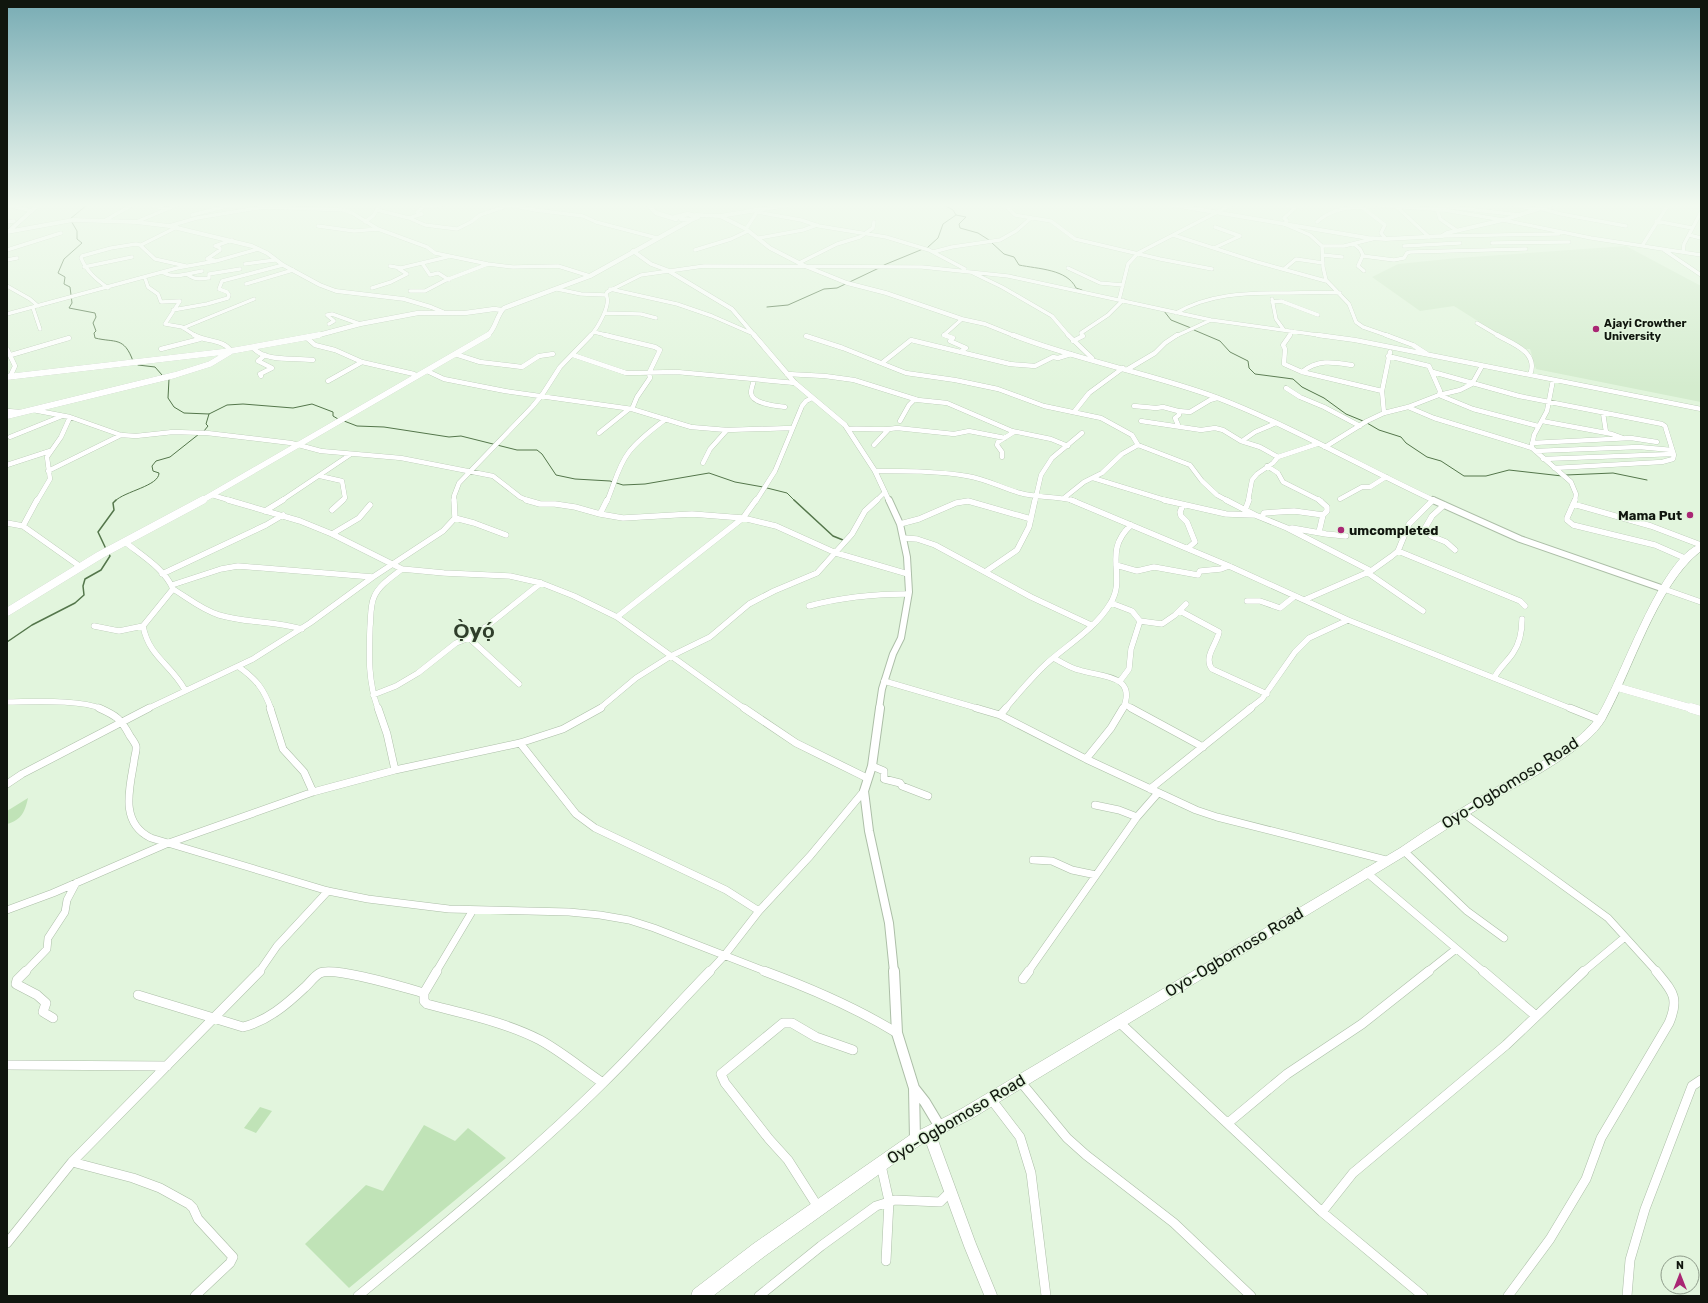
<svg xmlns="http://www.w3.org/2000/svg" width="1708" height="1303" viewBox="0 0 1708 1303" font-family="Rubik,sans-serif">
<rect width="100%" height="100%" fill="#e2f5dd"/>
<path fill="#d4ecce" d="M1626,246L1701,286V402L1536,369L1530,349H1522L1454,306L1420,311L1372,277L1398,264L1458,258Z"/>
<path fill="#c0e3b7" d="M28,798C25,811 22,820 7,824V811Z
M260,1107L272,1111L256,1133L244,1128Z
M424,1125L455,1141L468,1128L506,1158L349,1288L305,1244L366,1185L383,1191Z"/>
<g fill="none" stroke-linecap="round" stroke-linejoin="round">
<path stroke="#54764b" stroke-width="1" d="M87,205L70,219L77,231V239L82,243L64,259L58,273L65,277L64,284L70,287L72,303L69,308L95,313L96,317L93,323L96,331L94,333L95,338C115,343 124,336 133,361
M944,205L953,210L956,215L966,217L959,224L960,228L978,233L989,240
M992,243L1004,254L1014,257L1019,265C1038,269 1067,269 1076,288L1082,290
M927,248L938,238L943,224L956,215
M884,265L923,249
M767,307L788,305L824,289L837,288L879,268
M1164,311L1171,320L1191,328
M1194,330L1220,341L1230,352L1248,361L1249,368L1255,374L1293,379L1302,387L1324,398L1346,414L1363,421
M138,365L155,367L162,375
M169,379L168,398L174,407L184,413L209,414L227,405L243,404L293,408L312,404L333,412V416L338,419
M344,421L357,426L384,427L449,437L461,436L517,450H537L542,454L556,475L575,479L610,481L623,485L645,484L709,473L735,482L763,487
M1367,423L1379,430L1401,437L1406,443L1427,457L1441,461L1464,476H1486L1509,470L1562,476
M204,431L208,426L206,424L209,414
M1566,475L1613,473L1647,480
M767,488L787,493L795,501
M115,501C125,491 159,486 159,473L153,471L152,466L156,461L170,457L199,434"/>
<path stroke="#54764b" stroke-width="1.5" d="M794,500L833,536L843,540
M106,549L98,532L114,510L113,503L116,500
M7,642L32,625L75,603L84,595L83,586L85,579L101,570L110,556L109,554"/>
<defs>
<path id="minor-far4" d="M7,205L32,211
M151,205L167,209
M232,205H240
M510,205L535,210L583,216L596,222L657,238
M1005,205L1015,215L1051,221L1075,239L1160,259L1212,269
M1287,205L1295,208L1284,218L1287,221L1284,224L1310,235L1322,246L1323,267L1326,280L1349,304L1356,322L1363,327L1389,336
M1359,205L1385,225L1381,233L1386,239
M1378,205L1444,210L1503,220L1591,238L1701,255
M1513,205L1536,209
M1396,206L1429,237
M1440,206L1520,215
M1539,208L1561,214L1626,226
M1437,209L1440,219L1456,230
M377,210L409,218L425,225L457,229L471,222L480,215L510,205
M755,210L757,212L801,220L819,226L886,237L929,250L965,269
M192,215L231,205
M409,218L422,214L417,212L423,207L441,205
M104,221L132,205
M1656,221L1692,228
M7,222L14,221
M136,222L177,205
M365,222L374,215L379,205
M1317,222C1330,210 1345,207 1362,207
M169,226L197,218L264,207L344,210L352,213L378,229L427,247L435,253L488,264L513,267L558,266L590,276
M318,226L354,231L378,229
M1215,227L1240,236
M746,229L757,212
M1173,235L1257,262L1326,281
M1689,235L1701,238
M1442,236L1559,234
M759,238L803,230L817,225
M1492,243L1569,242
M1354,244L1360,249L1363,255L1358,266L1364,271
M141,245L177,227
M1322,246H1344L1372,239
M1404,246L1460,243
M1642,246L1668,205
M1214,248L1240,236
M7,250L61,233
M695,250L731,239L748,231
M1664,250L1701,275
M933,252L952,247L1000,240L1016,231L1031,218
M1683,252L1684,244L1701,212
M1323,255L1342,257
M1363,256L1394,260L1404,258L1407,253L1410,252L1526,249
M7,260L17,258
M214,260L207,259L220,250V248L215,246L232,240
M422,263L430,275L438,273L449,280
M799,263L837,244L860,237L873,228L874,222
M245,264L275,260
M390,266L401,268L447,257
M84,267L132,257
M1068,268L1100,283L1123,285
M1284,269L1296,259L1323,263
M164,273C175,279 190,273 202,271
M973,273L1002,287L1052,316L1069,336
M187,274C194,280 200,279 209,278V274L240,269
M145,278L148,287L158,294L161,302L180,301L165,324L182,327L196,336
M246,284L293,270
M7,286L30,299L38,306
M108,288C96,279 87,272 81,258L82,256L111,248L136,244L140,245L155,259L186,266
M372,288L391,282L407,274L399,269
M557,289L581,294L606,295
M610,289L677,304L712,316L751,333
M410,291H425L446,280L488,264
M1272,299L1276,319L1284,330
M1119,300L1128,264L1138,253L1231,205
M1272,302L1281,301L1318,315
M33,308L40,329
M173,310L207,304L228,298L229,295L227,292L219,289L222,281L283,265
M605,313L641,314L656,318
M1176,313C1209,294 1244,293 1281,293C1301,293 1320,292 1340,293
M7,314L177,268L216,261L258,249
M1477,323L1499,336
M329,324L334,321L327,315L332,314L360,324
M183,328L254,299
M594,332L610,336
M590,336C597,329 612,304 606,295L607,292L641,275L704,266L922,267L1008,276L1211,320L1325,336
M946,336L944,335L962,319
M1083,336L1081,333L1108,315L1123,300
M1176,336L1211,320
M1289,336L1292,331"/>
<path id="minor-far3" d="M194,335C206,342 223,339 231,351
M605,335L655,347L660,350L649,373L650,378L637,397L632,409
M944,335L953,338L950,341L966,348L960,352
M1068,335L1092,358
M1290,335L1283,345L1285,349L1284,364L1302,372L1382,391
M1318,335L1355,340L1701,409
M1386,335L1413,345L1427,354
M1497,335C1513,344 1539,352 1530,375
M806,336L843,348L906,373L955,380L998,389L1044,406L1101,418L1132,435L1138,445L1190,465L1202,481L1217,495L1228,501
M307,338L315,345L335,350L362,362L414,374
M1073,341L1083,336L1082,335
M253,348C268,363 294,357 313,360
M7,349L15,366L10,377
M161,349L200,339
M455,354L480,362L522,367L539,356L553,354
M11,355L69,338
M573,355L626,373L677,372L795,383
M1388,356L1429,366L1440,391L1439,395L1473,409L1538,426
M882,363L911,340L1010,364L1035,366L1053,357L1058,358L1071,354
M1128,369L1155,353L1165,343L1177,335
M427,371L444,379L505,391L632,409L691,427L727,430L792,428
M1302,372C1318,359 1333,362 1352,365
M1433,372L1519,396L1662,424L1665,426L1674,455L1673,459L1662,462L1554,468
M787,374L825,376L854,380L918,400L947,403L1012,431L1051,439L1068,446
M261,376L260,374L272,368L258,361L265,355
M754,380C753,384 751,389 751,393C752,404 776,406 785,407
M328,381L362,362
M1286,388L1300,397L1324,407L1360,426
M1134,406L1156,408L1163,407L1178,411L1190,412L1210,400L1217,398
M1408,407L1434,418L1532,448L1571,482L1576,494L1575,501
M33,410L70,417L121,435L136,436L173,432L207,433L291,443L321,451L401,458L493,476L520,497L529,501
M7,411L21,412
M1179,411V415L1175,418L1179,427
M1074,412L1089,393L1123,368
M1384,413L1382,391L1390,352
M1603,413L1606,432
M900,421L909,405L915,399
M1141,421L1201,430L1215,428L1223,430L1241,441L1260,447L1278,457
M1542,421L1612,434L1623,438
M849,429C865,428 881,431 897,428L954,434L969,431L1005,438
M599,433L629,409
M10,437L62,416
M1242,441L1255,432L1276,423
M1532,443L1631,438L1657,442
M874,445L888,430
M1532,446L1534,435L1547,411L1553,380
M1325,447L1367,421L1384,413L1408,407L1439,395L1460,390L1472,384L1482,366
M1535,451L1639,447L1672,450
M1002,457V452L997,445L998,442L1014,432
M1543,459L1673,454
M703,463L710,449L727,430
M7,465L50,451
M1267,466L1278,473L1283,482L1321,501
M48,471L121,435
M875,471C906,471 937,471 967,476C986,479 1002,488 1020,493C1038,498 1057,496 1075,501
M320,476L342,481L345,498L342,501
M1093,478L1168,501
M212,495L232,501
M1064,498L1084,482L1102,473L1122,454L1138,445
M1340,499L1362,487H1370L1386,477
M37,501L50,479L47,457L61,437L70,417
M281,501L351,454
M454,501V496L459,483L532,407L542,395L560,367L591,335
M607,501C614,485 618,466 629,452C639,439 653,429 666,419
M756,501L775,471L802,406L806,401L812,398
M876,501L885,492
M1035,501L1041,475L1052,458L1082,433
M1248,501L1252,480L1257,474L1273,463L1278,457L1317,444"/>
<path id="minor-far2" d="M228,500L300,521L332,534L402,569L444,573L510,576L541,583L574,596L617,617L745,709
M526,500L540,504H555L575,507L600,514L623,518L692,514L743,518L776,526L836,553L908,574
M1071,500L1229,566L1348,620L1572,709
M1164,500L1226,514L1254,515
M1226,500L1255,515L1287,528L1371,571
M1319,500L1327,507V511L1323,515L1319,532
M1575,500L1567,518V520L1573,525L1655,545L1687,559
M1573,504L1651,526L1701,545
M1183,505L1180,512L1181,516L1187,522L1195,542L1188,548
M1444,505L1432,516L1425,528L1431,536L1446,542L1455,550
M332,510L343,500
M1245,510L1249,500
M265,511L283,500
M600,514L607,500
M1262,517L1264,513L1294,511L1323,515
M455,518L474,523L506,535
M7,523L23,526L78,565
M900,524L919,519L956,503L968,501L1031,519
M23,526L37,500
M1292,528L1326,534L1346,536
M332,534L359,518L370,505
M903,538L917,539L935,545L1031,597L1091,625
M125,542C141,555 165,569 173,589C188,598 202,610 219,615C246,623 275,621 302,629
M1398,551L1520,601L1525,606
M1116,565L1137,571L1154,567L1198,575L1200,571L1221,569L1229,566
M985,572L1017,550L1029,527L1035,500
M1368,573L1423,611
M162,574L266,525L283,515
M172,585L221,569L238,566L373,577
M173,589L143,626C149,657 171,664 185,690
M1664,589L1701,602
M1304,600L1371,571L1392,556L1398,551L1409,524L1433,500
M1247,601H1260L1280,608L1295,596
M1111,603L1132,611L1140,621L1162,624L1175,615L1186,604
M809,606C842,597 874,594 908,594
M1180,611L1219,632C1217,644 1203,657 1212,669L1267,694
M617,617L743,518L756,500
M94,626L119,631L143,626
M469,638L519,684
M1053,658C1062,662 1070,668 1079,670C1100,677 1138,674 1123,709
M239,667C256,679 264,689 271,709
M1494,678C1499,668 1507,662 1513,653C1520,643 1522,630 1522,619
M884,681L980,709
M1120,681L1129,669L1131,649L1140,621
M373,695L396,686L418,673L456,643L469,638L487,626L541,583
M7,702C32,702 80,699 102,709
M1126,705L1133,709
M147,709L253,659L310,623L373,577L443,531L455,518L454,500
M378,709C368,681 369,657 370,627C371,618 370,606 374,597C379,585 392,577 402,569
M599,709L636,678L671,656L710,637L749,604L774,591L817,573L852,534L865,511L877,500
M1005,709C1018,694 1031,678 1046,664C1067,645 1095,629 1110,604C1128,576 1101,553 1131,525
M1249,709L1262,699L1295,652L1309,638L1348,620"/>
<path id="minor-far1" d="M99,708C117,716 121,719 130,736C132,739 135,743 136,746C137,751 134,757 134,762C129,790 120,823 151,838L328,891L368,899L449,909L569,912L600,915L629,920L654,928L767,972
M270,708L283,749L304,772L313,792
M378,708L387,734L395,770
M744,708L796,743L867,778
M976,708L1000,715L1086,759L1196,810L1217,817L1386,860
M1131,708L1203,747
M1570,708L1600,720
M1000,715L1006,708
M520,743L576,814L595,828L726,890L759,911
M1086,759L1111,728L1123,708
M872,766L884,771V779L900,783L902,786L928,796
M7,784L22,774L149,708
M1150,789L1251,708
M1095,805L1119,810L1137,817
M1463,813L1608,918L1657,972
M1404,851L1467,911L1504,938
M1033,860L1052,861L1072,870L1096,875
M1366,872L1484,972
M7,910L53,893L166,844L313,792L395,770L520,743L563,729L601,708
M25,972L47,949L48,938L65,912L67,900L76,883
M259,972L277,946L328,891
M436,972L473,910
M709,972L724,956L759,911L810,856L864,791
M1028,972L1137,817L1158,793
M1427,972L1456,949
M1583,972L1625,937"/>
<path id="minor" d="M26,971L17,980L16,984L37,995L46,1003L43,1012L53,1018
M437,971L424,993V1001L427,1004C465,1014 505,1022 540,1040C562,1052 582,1069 603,1083
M764,971C810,988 855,1007 897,1033
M1483,971L1536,1016
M1023,979L1029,971
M138,995L243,1027C267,1021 286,1005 304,988C309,984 314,976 320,973C333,966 406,988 424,993
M1119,1022L1322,1212L1423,1296
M7,1065L167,1066
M1020,1081L1067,1138L1086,1155L1174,1223L1251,1296
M991,1099L1020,1137L1031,1173L1046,1296
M1228,1123L1287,1074L1362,1024L1429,971
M72,1162L133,1178L160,1188L189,1204L193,1208L198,1219L233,1257L230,1263L195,1296
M881,1165L889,1201L886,1261
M818,1207L788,1160L769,1139L725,1083L721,1074L783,1023H792L816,1037L853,1050
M1322,1212L1353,1173L1506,1045L1584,971
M7,1243L72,1162L260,971
M358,1296C441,1227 526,1159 603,1083C640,1047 674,1008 710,971
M759,1296L821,1246L876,1206L895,1200L940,1202L951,1191
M1508,1296L1550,1239L1586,1179L1601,1138L1669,1023C1680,997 1672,991 1656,971
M1627,1296L1630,1260L1645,1209L1692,1086L1701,1080"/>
<path id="tertiary-far4" d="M1173,205L1368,238L1386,239L1442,236L1447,233L1503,220L1551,205
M696,215L720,216L788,205
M720,216L746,229L770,248L805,266L847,283L886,293L962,319L985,324L1015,336
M9,231L38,205
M7,232L73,220L136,222L169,226L252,246L267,253L283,265L320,285L336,291L404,299L431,307L443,312
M633,251L651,264L667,270L732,309L755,336"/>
<path id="tertiary-far3" d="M754,335L795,383L845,425L875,471L889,501
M1013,335C1079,361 1151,373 1218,398C1293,427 1362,467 1435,501"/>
<path id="tertiary-far2" d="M1433,500L1520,539L1664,589
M879,709L882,689L893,654L901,638L909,592L907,557L900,524L889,500"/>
<path id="tertiary-far1" d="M880,708L872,766L864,791L869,831L889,923L894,972"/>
<path id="tertiary" d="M894,971L897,1033L914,1088L915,1140
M914,1088L925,1102L940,1127"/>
<path id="secondary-far4" d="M648,205L656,213L676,219
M672,218L688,214L698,217L691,220L681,219L680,217
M315,336L360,324L418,313H465L494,309L502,310
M487,336C496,329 496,316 504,308L590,276L691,220"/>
<path id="secondary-far3" d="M7,377L231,351L319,335
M7,416L175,375L210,364L230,352
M201,501L488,335"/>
<path id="secondary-far2" d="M7,612L100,555L203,500
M1617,687L1694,709"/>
<path id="secondary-far1" d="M1691,708L1701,711"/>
<path id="secondary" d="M929,1133L970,1245L991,1296"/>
<path id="trunk" d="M1701,544V551C1657,585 1633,670 1605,720C1587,751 1520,784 1488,803C1461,819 1435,837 1408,854L971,1119L920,1145L765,1256L713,1296H691L693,1290L753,1244L910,1135L961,1109L1400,848C1433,825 1468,804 1502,784C1532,766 1576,746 1596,718C1620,682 1660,555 1701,544Z"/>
</defs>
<use href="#minor-far4" stroke="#acbea7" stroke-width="4"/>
<use href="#minor-far3" stroke="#acbea7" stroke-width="5"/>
<use href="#minor-far2" stroke="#acbea7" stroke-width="6"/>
<use href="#minor-far1" stroke="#acbea7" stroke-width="8"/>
<use href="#minor" stroke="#acbea7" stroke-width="10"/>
<use href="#tertiary-far4" stroke="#acbea7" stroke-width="4.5"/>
<use href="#tertiary-far3" stroke="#acbea7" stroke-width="5.5"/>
<use href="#tertiary-far2" stroke="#acbea7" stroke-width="8"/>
<use href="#tertiary-far1" stroke="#acbea7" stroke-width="10"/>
<use href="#tertiary" stroke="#acbea7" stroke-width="12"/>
<use href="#secondary-far4" stroke="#acbea7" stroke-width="5"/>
<use href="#secondary-far3" stroke="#acbea7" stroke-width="6"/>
<use href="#secondary-far2" stroke="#acbea7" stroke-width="8"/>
<use href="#secondary-far1" stroke="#acbea7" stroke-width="10"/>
<use href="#secondary" stroke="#acbea7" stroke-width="13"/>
<use href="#trunk" stroke="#acbea7" stroke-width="1"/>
<use href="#minor-far4" stroke="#fff" stroke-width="3.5"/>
<use href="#minor-far3" stroke="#fff" stroke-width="4.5"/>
<use href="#minor-far2" stroke="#fff" stroke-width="5.5"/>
<use href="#minor-far1" stroke="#fff" stroke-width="7"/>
<use href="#minor" stroke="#fff" stroke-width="9"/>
<use href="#tertiary-far4" stroke="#fff" stroke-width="4"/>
<use href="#tertiary-far3" stroke="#fff" stroke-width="5"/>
<use href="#tertiary-far2" stroke="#fff" stroke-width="6"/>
<use href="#tertiary-far1" stroke="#fff" stroke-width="8"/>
<use href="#tertiary" stroke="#fff" stroke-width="10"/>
<use href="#secondary-far4" stroke="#fff" stroke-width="4.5"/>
<use href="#secondary-far3" stroke="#fff" stroke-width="6"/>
<use href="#secondary-far2" stroke="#fff" stroke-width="8"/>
<use href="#secondary-far1" stroke="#fff" stroke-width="10"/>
<use href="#secondary" stroke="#fff" stroke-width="12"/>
<use href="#trunk" fill="#fff" fill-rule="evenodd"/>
</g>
<linearGradient id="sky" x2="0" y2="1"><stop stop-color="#78acb4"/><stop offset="0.53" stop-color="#f2faf0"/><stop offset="1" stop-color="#f2faf0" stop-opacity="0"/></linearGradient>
<rect width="1708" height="387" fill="url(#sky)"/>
<g fill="#a92774" stroke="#e2f5dd" stroke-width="1.5">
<circle cx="1596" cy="329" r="4"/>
<circle cx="1690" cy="515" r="4"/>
<circle cx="1341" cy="530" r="4"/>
</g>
<g text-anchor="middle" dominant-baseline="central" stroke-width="3" stroke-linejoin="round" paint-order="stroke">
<g font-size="11" font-weight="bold" fill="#10160e" stroke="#e2f5dd" text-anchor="start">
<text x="1604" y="323">Ajayi Crowther<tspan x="1604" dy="13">University</tspan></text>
</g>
<g font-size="13" font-weight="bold" fill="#10160e" stroke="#e2f5dd" text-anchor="end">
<text x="1682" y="515">Mama Put</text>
<text x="1349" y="530" text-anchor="start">umcompleted</text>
</g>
<g font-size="16" fill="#10160e" stroke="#e2f5dd">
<text transform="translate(1510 783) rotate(-32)">Oyo-Ogbomoso Road</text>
<text transform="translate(1234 952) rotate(-31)">Oyo-Ogbomoso Road</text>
<text transform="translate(956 1119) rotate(-31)">Oyo-Ogbomoso Road</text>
</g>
<g font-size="21" font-weight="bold" fill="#2f3e2b" stroke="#e2f5dd">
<text x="474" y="630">Ọ̀yọ́</text>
</g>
</g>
<rect width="1708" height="1303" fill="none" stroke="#10160e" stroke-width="16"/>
<g transform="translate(1680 1275)"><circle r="19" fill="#e2f5dd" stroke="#8e9c8a"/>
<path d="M0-3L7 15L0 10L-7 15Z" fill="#a92774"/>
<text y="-6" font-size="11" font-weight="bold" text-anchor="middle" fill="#10160e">N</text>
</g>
</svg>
